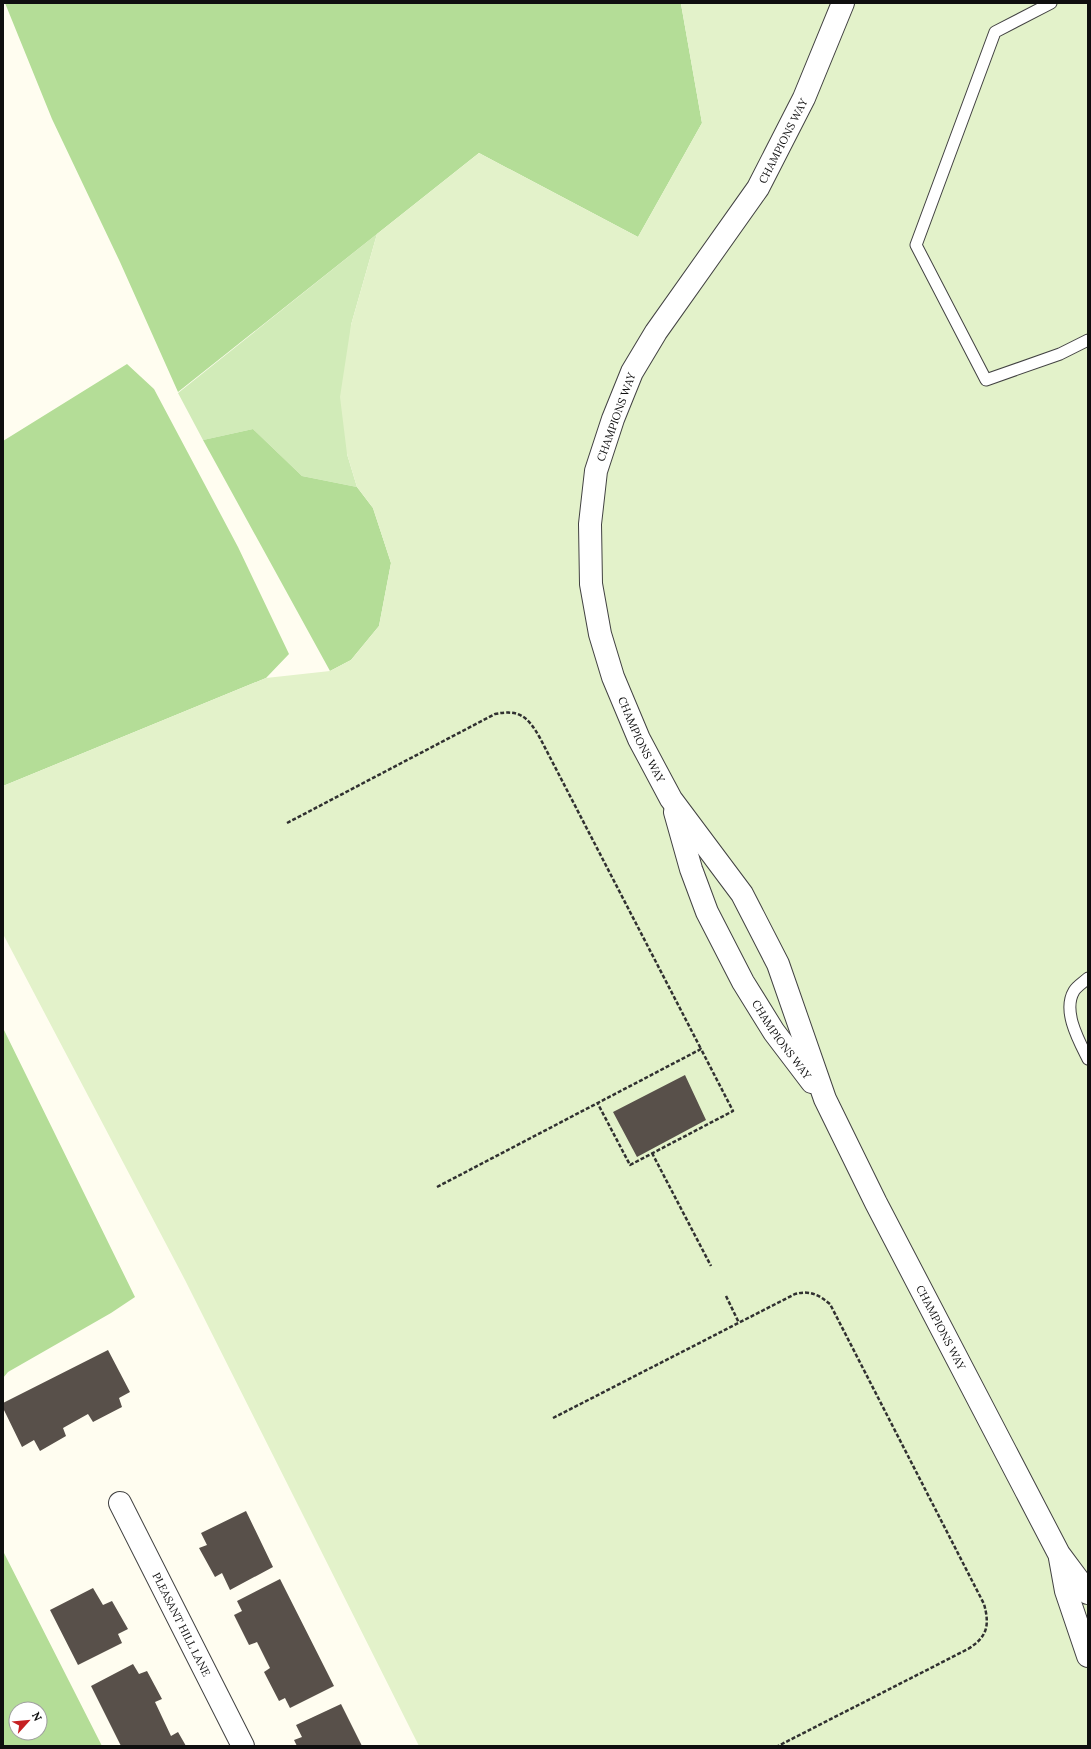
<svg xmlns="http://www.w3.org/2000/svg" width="1091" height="1749" viewBox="0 0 1091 1749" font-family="Lora,serif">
<rect width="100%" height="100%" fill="#fffdf0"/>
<path fill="#d1ebb8" d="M377,234L351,325L347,454L357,487L302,476L253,429L203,440L178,393Z"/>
<path fill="#b4dd97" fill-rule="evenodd" d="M5,3H682L681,4L702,123L638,237L479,153L178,392L120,262L52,119Z
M127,364L154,389L238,547L289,654L266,678L3,786V441Z
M253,429L302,476L357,487L373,508L391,563L379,626L351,660L330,671L203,440Z
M3,1028L135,1297L111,1313L8,1372L3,1378Z
M3,1551L102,1746H3ZM16,1709H40V1733H16Z"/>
<path fill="#e3f2ca" d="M682,3H1088V1746H419L185,1280L3,934V786L266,678L330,671L351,660L379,626L391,563L373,508L357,487L347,454L340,397L351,325L377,234L479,153L638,237L702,123L681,4Z"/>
<path fill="#58504a" d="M685,1075L706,1120L637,1157L613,1112Z
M108,1350L130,1392L119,1398L122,1407L93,1422L88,1414L63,1428L66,1436L40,1451L34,1440L22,1447L3,1408V1403Z
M246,1511L273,1567L230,1590L222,1573L215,1577L199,1548L207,1545L201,1533Z
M280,1579L334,1686L290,1708L285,1698L279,1701L264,1672L270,1668L257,1642L249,1645L234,1615L242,1611L237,1601Z
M93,1588L103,1605L112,1601L128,1629L118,1634L122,1643L78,1665L50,1610Z
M133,1664L139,1674L147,1671L162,1699L155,1702L171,1736L178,1732L186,1746H121L91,1686Z
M341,1704L362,1746H297L294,1740L302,1737L296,1725Z"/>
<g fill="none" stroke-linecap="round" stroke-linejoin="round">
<defs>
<path id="lane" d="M1051,3L995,32L916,245L986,380L1060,354L1088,340
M1088,978C1084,982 1077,986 1074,991C1062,1011 1079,1041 1088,1059"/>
<g id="street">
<path id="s1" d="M843,3L804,98L758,188L656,332L632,372L613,419L596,471L590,524L591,584L600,634L613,677L639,739L671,799L742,894L778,964L825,1099L876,1203L1059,1554L1088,1593"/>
<path id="s2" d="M675,812L691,869L707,912L743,982L774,1032L812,1082"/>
<path id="s3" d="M120,1503L243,1746"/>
<path d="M1060,1558L1066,1591L1088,1656"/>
</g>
</defs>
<use href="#lane" stroke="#424242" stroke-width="13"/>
<use href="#street" stroke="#424242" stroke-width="24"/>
<path stroke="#313131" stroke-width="2.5" stroke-dasharray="4 2" stroke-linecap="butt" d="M287,823L495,714C520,709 528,717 540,738L701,1049
M652,1153L711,1266
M437,1187L701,1049L733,1111L630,1165L598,1104
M726,1296L739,1323
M553,1418L795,1294C810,1290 819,1295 830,1304L984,1604C990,1626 987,1637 968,1649L778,1746"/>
<use href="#lane" stroke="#fff" stroke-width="11"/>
<use href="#street" stroke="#fff" stroke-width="22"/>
</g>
<g text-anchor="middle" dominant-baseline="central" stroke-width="4" stroke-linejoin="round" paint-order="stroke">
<g font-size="11" fill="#0f0f0f" stroke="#fff">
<text transform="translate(783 141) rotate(-63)">CHAMPIONS WAY</text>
<text transform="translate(616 417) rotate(-70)">CHAMPIONS WAY</text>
<text stroke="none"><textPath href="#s1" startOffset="810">CHAMPIONS WAY</textPath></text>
<text stroke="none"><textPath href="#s2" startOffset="253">CHAMPIONS WAY</textPath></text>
<text stroke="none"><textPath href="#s1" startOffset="1473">CHAMPIONS WAY</textPath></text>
<text stroke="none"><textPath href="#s3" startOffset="136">PLEASANT HILL LANE</textPath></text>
</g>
</g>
<rect width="1091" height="1749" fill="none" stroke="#0f0f0f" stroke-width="8"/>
<g transform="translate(28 1721) rotate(63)"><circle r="19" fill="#ffffff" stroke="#9f9f9f"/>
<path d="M0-3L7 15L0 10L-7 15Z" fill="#c52123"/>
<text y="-6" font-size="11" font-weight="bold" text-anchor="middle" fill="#0f0f0f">N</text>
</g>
</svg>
